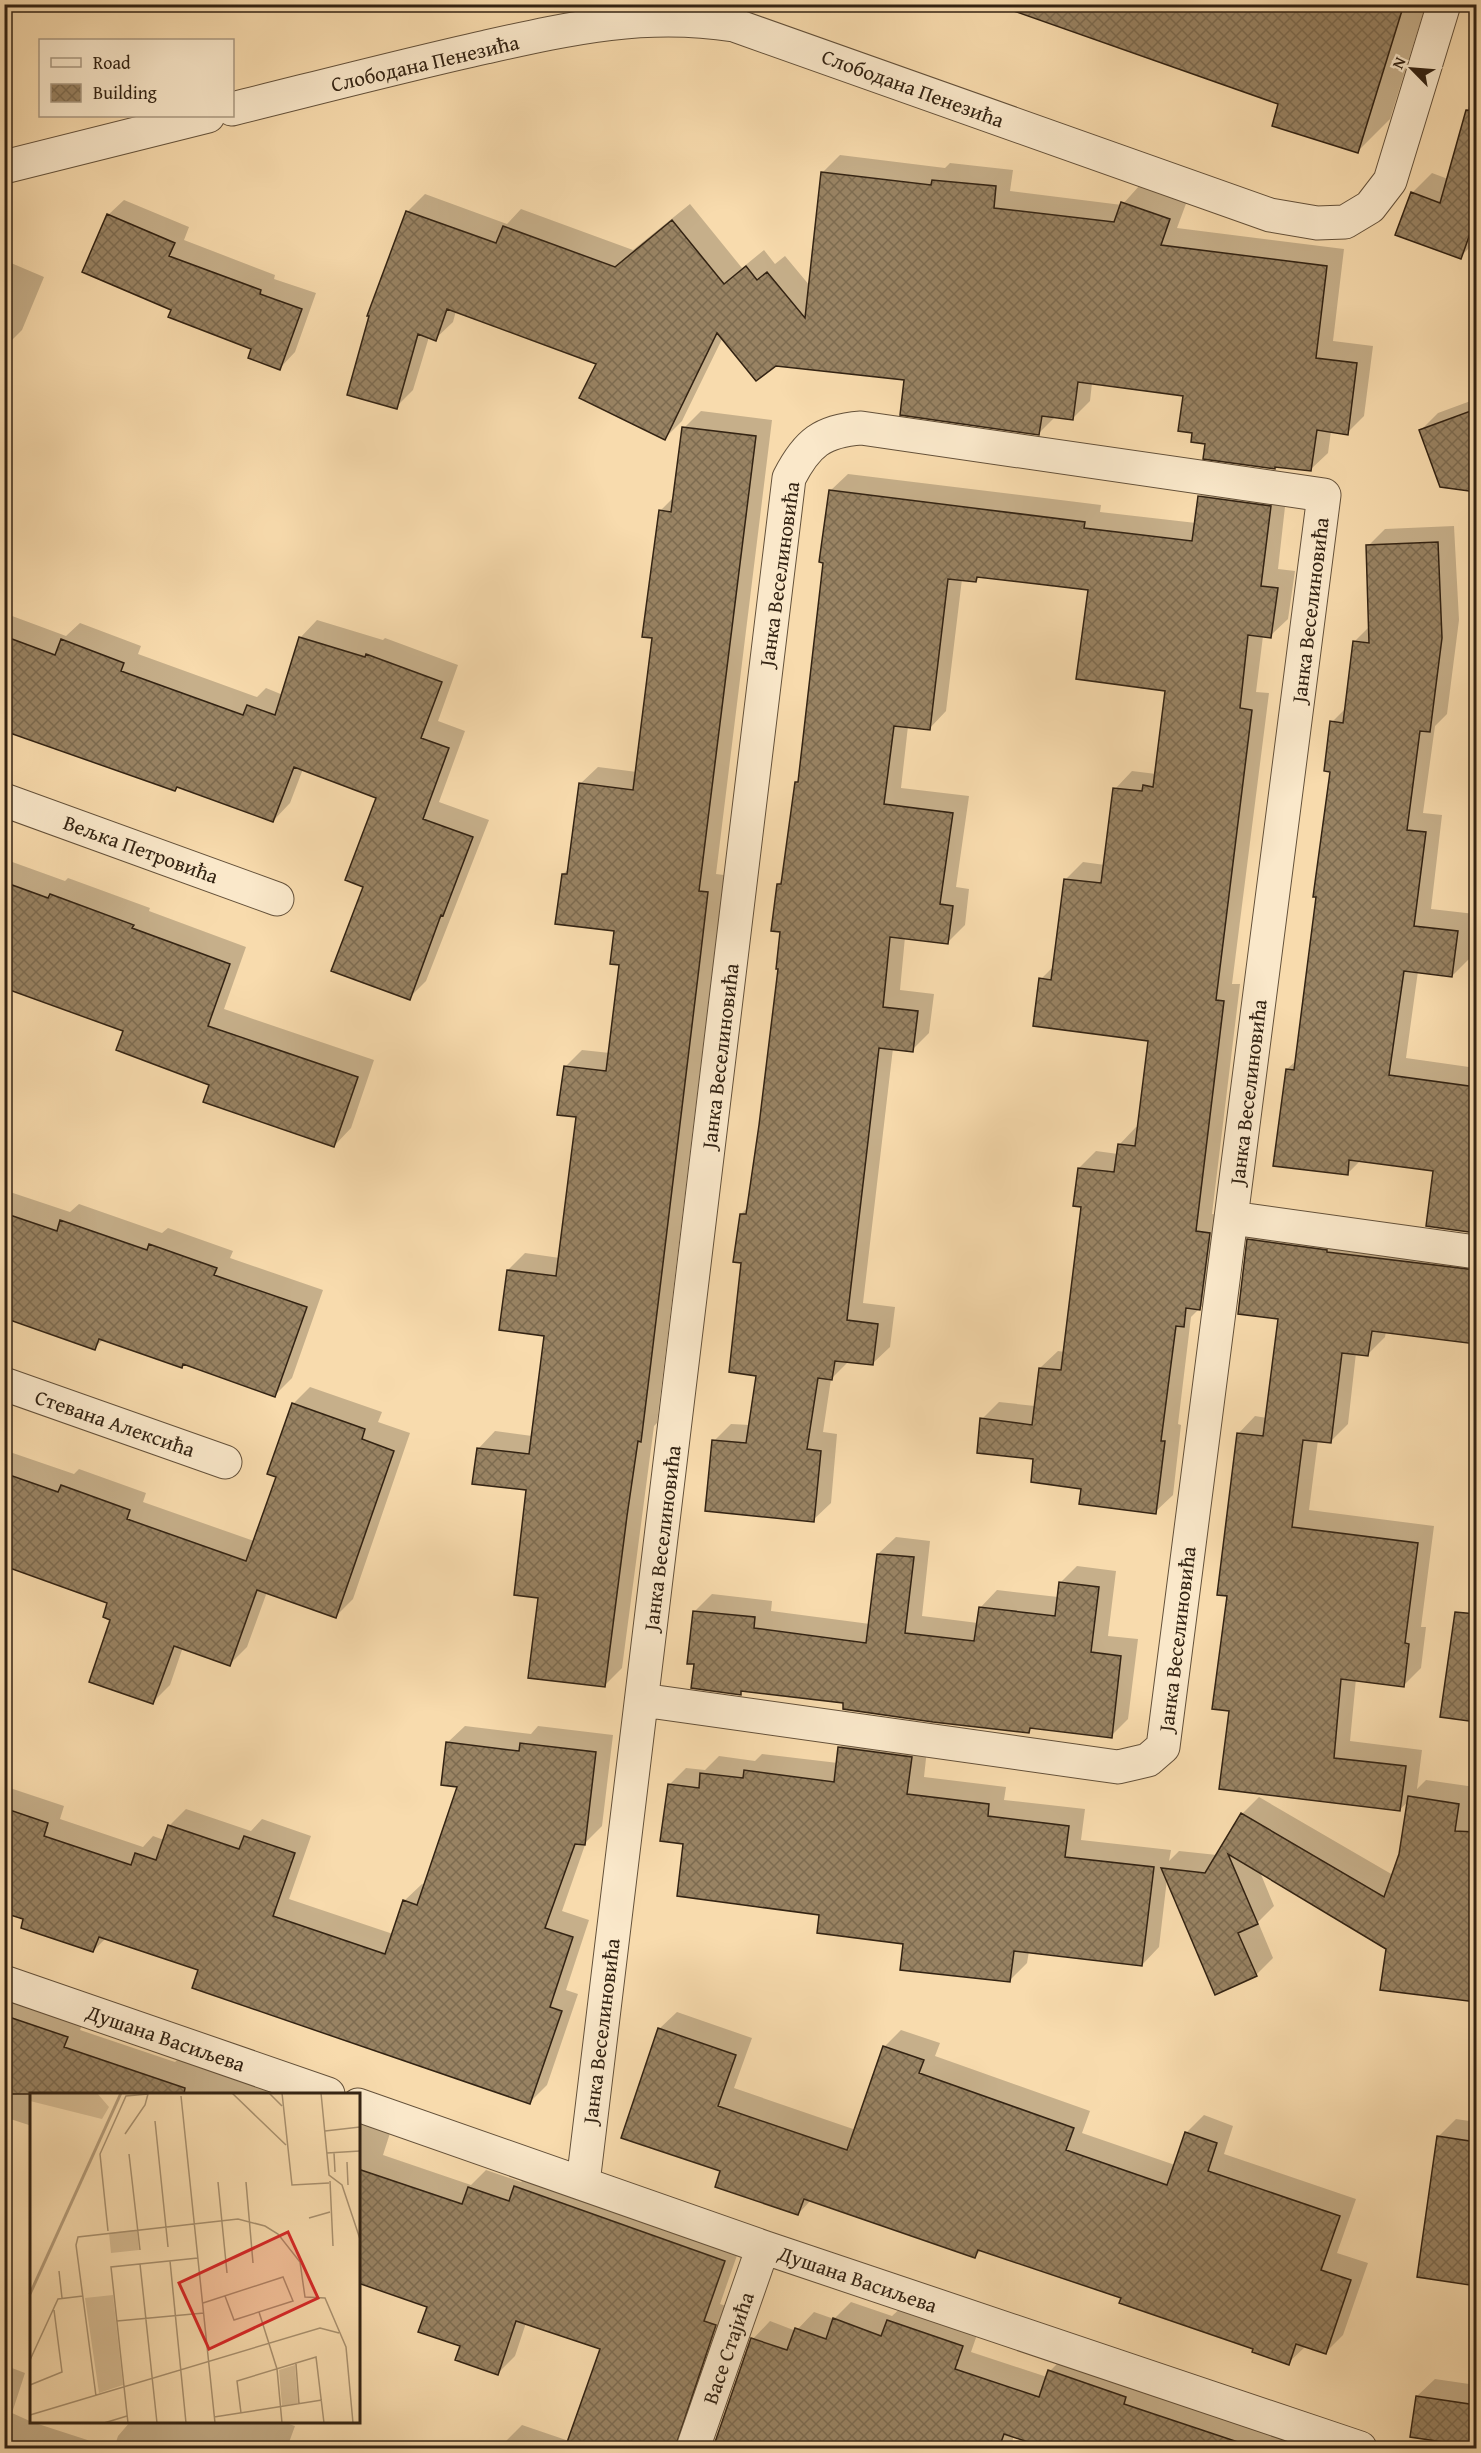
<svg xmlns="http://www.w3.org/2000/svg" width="1481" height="2453" viewBox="0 0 1481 2453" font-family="'Gentium Book Plus',serif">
<defs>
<pattern id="building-cross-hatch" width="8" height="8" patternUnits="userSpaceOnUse" patternTransform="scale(1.5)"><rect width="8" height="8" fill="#998363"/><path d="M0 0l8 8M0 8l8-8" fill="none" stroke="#7d6b50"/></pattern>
</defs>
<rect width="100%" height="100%" fill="#f8dbad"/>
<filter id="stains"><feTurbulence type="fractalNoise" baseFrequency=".00333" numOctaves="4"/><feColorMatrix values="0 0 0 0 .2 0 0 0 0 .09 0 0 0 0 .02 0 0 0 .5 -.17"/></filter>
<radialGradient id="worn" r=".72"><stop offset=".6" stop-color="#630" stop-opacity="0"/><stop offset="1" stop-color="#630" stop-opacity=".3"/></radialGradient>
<path fill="#0003" d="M1310,4H1426L1390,119L1358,151Z
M1476,91V241L1460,257L1412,193L1432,173L1448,179L1472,95Z
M840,155L945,168L950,163L1013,170L1010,191L1122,205L1140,185L1187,201L1177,228L1344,249L1333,341L1373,346L1364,416L1347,433L1331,431L1328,453L1310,470L1276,466L1275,467L1207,442L1194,431L1185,394L1092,383L1090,401L1073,418L1056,416L1039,433L906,378L723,337L682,421L665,438L598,363L456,311L453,322L435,339L429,337L413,390L396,407L369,315L408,211L425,194L507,224L521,209L633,250L690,204L742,268L764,250L775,264L785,256L810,286L823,172Z
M124,200L189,227L184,240L275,275L274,279L316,293L295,352L280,368L253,348L173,309L108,215Z
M4,260L44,277L22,330L5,347Z
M1476,399V490L1441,486L1421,430L1438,413Z
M701,411L772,420L716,874L724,875L657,1423L654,1426L622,1668L605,1685L540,1596L527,1489L478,1449L495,1431L532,1436L546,1335L508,1270L525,1253L560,1258L577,1116L565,1067L582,1050L610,1053L621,964L616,930L563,874L570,868L580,784L598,767L637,772L653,637L660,511L675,496L684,428Z
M848,474L1101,505L1100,512L1196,523L1200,496L1217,479L1287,489L1278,569L1295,571L1288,619L1270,636H1263L1256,692L1269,693L1232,984H1240L1212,1214L1227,1216L1217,1291L1191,1317L1178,1424L1181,1425L1173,1495L1155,1512L1083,1487L1035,1458L982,1419L999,1402L1035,1406L1040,1368L1058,1351L1065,1352L1083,1206L1079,1168L1096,1151L1118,1154L1119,1145L1136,1127L1139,1128L1150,1039L1041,979L1054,966L1066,879L1083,862L1105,865L1115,789L1132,771L1156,774L1167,689L1090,589L980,576L976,580L962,579L946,711L929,729L908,726L901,788L969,796L956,887L969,889L965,925L947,943L905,937L900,990L934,994L929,1033L912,1050L893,1048L863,1303L895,1307L890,1347L872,1364L849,1361L831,1379L823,1432L837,1434L831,1503L813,1520L714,1441L731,1424L750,1425L757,1375L743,1262L741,1214L748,1207L780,968L782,930L778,884L783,880L796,783L800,779L825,561L830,491Z
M1454,526L1459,620L1447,714L1435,726L1423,813L1442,815L1431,909L1475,914L1469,959L1452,976L1418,971L1406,1058L1476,1068V1232L1428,1225L1435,1169L1361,1160L1347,1174L1287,1069L1297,1060L1332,770V722L1346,708L1354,642L1370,626L1368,546L1385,529Z
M4,613L66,636L80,623L141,646L138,654L257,697L266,688L283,695L300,638L317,620L383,640L385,638L458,665L438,721L465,731L439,802L489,820L426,981L409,998L365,886L378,797L303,769L290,803L273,821L179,786L175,790L4,729Z
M4,859L65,881L68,878L150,908L149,911L246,947L224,1009L374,1060L351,1128L334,1146L211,1084L125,1030L4,986Z
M4,1190L70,1212L79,1204L162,1233L168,1228L233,1251L230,1258L323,1290L292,1378L275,1395L184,1363L181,1366L104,1339L94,1348L4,1317Z
M1266,1223L1476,1252V1342L1386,1331L1385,1337L1368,1354L1356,1353L1348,1424L1331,1441L1318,1440L1309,1510L1434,1526L1421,1627H1426L1421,1668L1404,1685L1356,1679L1350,1741L1422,1750L1417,1789L1426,1780L1475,1787L1467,1845L1476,1847V2002L1382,1989L1387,1948L1260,1872L1274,1906L1258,1922L1273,1958L1256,1975L1167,1879L1159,1947L1142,1965L1029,1951L1027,1963L1010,1980L820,1913L685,1842L669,1785L686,1768L705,1770L719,1756L755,1761L762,1754L838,1763L840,1747L857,1730L928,1740L924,1777L1006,1787L1004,1800L1085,1809L1081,1840L1171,1850L1169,1861L1179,1851L1217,1855L1242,1814L1259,1797L1393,1875L1401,1855L1409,1801L1399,1810L1231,1709L1228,1595L1238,1434L1255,1416L1267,1418L1280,1318L1249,1240Z
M310,1387L382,1412L378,1422L410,1433L353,1599L336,1616L267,1592L247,1647L230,1664L183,1647L170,1685L153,1702L112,1619L109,1602L4,1566V1450L74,1474L79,1469L146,1493L143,1502L254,1541L278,1476L293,1404Z
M896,1537L930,1541L922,1616L978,1623L980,1608L997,1590L1058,1597L1060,1583L1077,1566L1116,1571L1108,1636L1138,1639L1128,1719L1111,1736L1033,1727L1028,1731L845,1702L744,1690L740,1693L695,1663V1611L712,1594L772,1601L771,1611L870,1624L878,1554Z
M1465,1654L1476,1656V1721L1441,1716Z
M465,1726L531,1734L538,1726L613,1735L602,1826L586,1842L562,1911L589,1920L566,1990L578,1994L547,2085L530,2102L200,1970L106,1938L93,1951L25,1918L4,1911V1786L64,1806L60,1819L143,1847L153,1836L164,1840L169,1826L186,1809L251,1831L262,1819L311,1836L289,1899L393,1934L404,1901L422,1884L426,1885L459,1786L447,1743Z
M4,1996L84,2020L80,2030L175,2062L182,2056L317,2094H32V2126L4,2117Z
M677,2012L752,2038L734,2088L856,2130L884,2047L901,2030L940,2043L935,2056L1090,2111L1082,2133L1175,2165L1186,2133L1204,2115L1233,2126L1224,2154L1356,2199L1337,2253L1368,2263L1343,2335L1326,2352L1306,2346L1288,2363L1255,2348L1123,2297L981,2250L975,2256L811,2200L798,2214L722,2170L659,2029Z
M358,2119L391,2130L383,2155L471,2185L486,2170L521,2182L533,2170L741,2244L720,2304L732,2308L704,2448H503L505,2442L522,2425L569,2441L602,2348L526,2323L515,2356L498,2373L461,2345L429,2306L358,2282Z
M1456,2119L1476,2122V2284L1419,2276L1438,2137Z
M851,2302L892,2316L905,2304L979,2329L971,2352L1047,2377L1050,2371L1067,2354L1347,2448H1050L1014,2436L1010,2448H831L814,2443L812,2448H714L753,2339L770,2321L796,2331L814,2312L834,2319Z
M4,2365L25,2373L12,2413L32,2422L112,2448H4Z
M1435,2379L1476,2385V2445L1412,2436L1417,2396Z
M130,2422H283L295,2426L287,2448H114L118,2436Z"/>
<path fill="url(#building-cross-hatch)" stroke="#332313" stroke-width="1.5" d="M1012,4H1404L1358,153L1272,126L1278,104L1011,10Z
M1466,110L1476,111V217L1461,259L1395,235L1411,192L1440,203Z
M821,172L931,185L932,180L996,186L994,208L1114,222L1121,202L1170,219L1161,245L1327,266L1316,358L1357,363L1348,435L1317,430L1311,471L1275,467V469L1203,459L1205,444L1191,442L1192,433L1178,431L1183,396L1078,382L1073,420L1042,416L1039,435L900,415L904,380L776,366L756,381L717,333L665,440L579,398L596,364L447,309L436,341L418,334L397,409L347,395L369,316H367L406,211L496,243L503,226L615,267L672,220L724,284L746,266L757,280L767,272L805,318Z
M107,214L175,243L169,256L261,290L260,294L302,309L280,370L248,358L251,349L168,317L171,310L82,272Z
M1476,409V492L1440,487L1419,430Z
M682,427L756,436L699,891L708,892L699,968L650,1370L641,1442L638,1441L627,1516L605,1687L528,1678L538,1598L514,1595L526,1490L472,1484L477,1448L529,1454L544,1336L499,1330L507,1270L556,1276L576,1117L557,1115L564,1066L606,1071L619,965L610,964L614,931L555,924L562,874H567L579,783L633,790L652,638L642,637L659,510L671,512Z
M829,490L1085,522L1084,528L1192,541L1198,496L1271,506L1261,586L1278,588L1271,638L1248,635L1240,708L1252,710L1216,1000L1224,1001L1196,1231L1210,1233L1200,1310L1186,1308L1184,1327L1176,1326L1161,1441H1165L1156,1514L1079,1504L1081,1489L1031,1482L1033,1459L977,1453L980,1418L1032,1425L1039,1368L1061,1370L1081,1207L1073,1206L1078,1168L1114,1172L1118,1144L1135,1146L1148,1041L1033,1026L1039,978L1051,980L1064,879L1101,883L1113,788L1142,791L1143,785L1153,787L1165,691L1076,679L1088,590L977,577L976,582L948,579L930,730L894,726L884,804L953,813L940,904L953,906L948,944L890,937L883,1007L918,1011L913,1052L879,1048L847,1320L878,1324L873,1365L835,1361L832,1380L818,1378L807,1449L821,1451L814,1522L705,1511L712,1440L746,1443L756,1376L729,1372L741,1263L733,1262L740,1214H746L759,1125L778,969H776L780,932L771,931L777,884H781L795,782H798L823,563L819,562Z
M1438,542L1442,638L1430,732L1420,731L1407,830L1426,832L1414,926L1458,931L1452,977L1404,971L1389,1075L1476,1087V1233L1426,1226L1433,1171L1349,1160L1348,1175L1273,1166L1286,1069L1294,1070L1316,897H1313L1330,772L1324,771L1330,721L1343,723L1353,641L1369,643L1366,545Z
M4,636L55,655L61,639L124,663L121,671L243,715L247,705L275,715L299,637L365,657L366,654L442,682L421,738L449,748L423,819L473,837L443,916L441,915L410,1000L331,971L363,887L345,880L376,798L294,767L273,822L177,787L175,791L4,731Z
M4,882L48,898L50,894L134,925L132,928L230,964L208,1026L358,1077L334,1147L203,1102L209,1085L116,1050L123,1031L4,988Z
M4,1213L57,1231L60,1220L147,1250L149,1244L217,1268L214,1275L307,1307L275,1397L183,1364L182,1368L99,1339L95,1350L4,1318Z
M1247,1239L1327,1250V1252L1476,1270V1344L1372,1331L1368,1356L1342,1353L1331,1443L1303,1440L1292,1527L1418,1543L1405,1643L1409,1644L1404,1687L1341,1679L1334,1758L1406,1766L1400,1811L1219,1789L1229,1711L1212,1709L1227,1596L1217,1595L1237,1433L1263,1436L1278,1319L1238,1314Z
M292,1403L365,1429L362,1439L394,1451L336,1618L257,1590L230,1666L174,1646L153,1704L89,1682L110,1620L103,1617L107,1603L4,1566V1473L58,1492L61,1485L130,1510L127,1519L246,1561L276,1477L267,1474Z
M877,1554L914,1557L905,1633L974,1641L979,1607L1055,1616L1059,1582L1099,1587L1091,1652L1121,1656L1112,1738L1030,1728L1029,1733L933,1722L843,1709V1703L741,1691V1695L691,1688L694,1664H687L693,1611L755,1617L754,1628L866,1643Z
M1455,1612L1476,1614V1722L1440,1717Z
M446,1742L519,1751L520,1743L596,1752L585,1845L575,1844L545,1928L573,1937L550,2007L562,2011L530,2104L192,1988L198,1970L99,1937L93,1952L21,1928L23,1919L4,1913V1808L48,1823L44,1836L131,1865L135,1853L156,1860L168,1825L239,1849L244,1836L295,1853L273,1916L385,1954L403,1900L417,1905L457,1787L441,1785Z
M838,1747L912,1757L907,1794L989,1804L988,1816L1069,1826L1065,1857L1154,1867L1142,1966L1014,1951L1010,1982L900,1970L903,1944L817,1933L819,1915L677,1896L683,1844L660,1841L668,1784L699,1788L700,1773L743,1778L744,1770L834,1782Z
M1408,1796L1459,1804L1455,1831L1476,1832V2002L1380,1990L1386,1949L1228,1854L1258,1924L1238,1933L1257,1976L1215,1995L1161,1868L1205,1873L1241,1813L1384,1897L1399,1854Z
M12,2018L68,2037L64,2047L185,2088L184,2094H4V2039Z
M658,2028L736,2055L718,2106L847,2150L883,2046L924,2060L919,2073L1074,2128L1066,2150L1167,2185L1185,2132L1217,2143L1208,2171L1340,2216L1321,2270L1351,2280L1326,2354L1296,2344L1289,2365L1252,2352L1253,2349L1119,2303L1121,2298L978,2250L975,2258L804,2199L798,2215L715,2187L720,2171L621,2138Z
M1437,2136L1476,2142V2286L1417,2277Z
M358,2169L462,2204L468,2187L509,2201L514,2186L725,2261L704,2321L716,2325L675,2448H565L600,2349L516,2321L498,2375L455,2360L460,2346L418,2332L427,2307L358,2283Z
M833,2318L881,2336L887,2320L963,2346L955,2369L1039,2397L1048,2370L1126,2397L1124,2404L1238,2442L1237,2448H1046L1004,2434L999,2448H713L751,2338L787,2350L795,2328L826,2339Z
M1416,2396L1476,2405V2447L1410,2437Z"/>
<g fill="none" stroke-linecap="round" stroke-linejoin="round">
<defs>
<path id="street" d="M232,109C317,88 401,66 486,47C571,28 646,11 734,25L1270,215L1317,223L1345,222L1370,207L1390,181L1444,4
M4,167L208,116
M4,800L277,899
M1232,1218L1476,1252
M4,1384L225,1462
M4,1982L328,2094
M358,2105L763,2247L1360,2448
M583,2183L789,478C807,443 822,431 861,428L1324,495L1163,1747L1148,1760L1118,1767L642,1700
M693,2448L763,2247"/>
</defs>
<use href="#street" stroke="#64513a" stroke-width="35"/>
<use href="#street" stroke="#fae8ca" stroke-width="33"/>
</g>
<g text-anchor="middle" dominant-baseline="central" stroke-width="4.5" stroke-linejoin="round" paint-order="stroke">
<g font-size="21" fill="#332313" stroke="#fae8ca">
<text transform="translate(425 63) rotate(-13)">Слободана Пенезића</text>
<text transform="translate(913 88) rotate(20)">Слободана Пенезића</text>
<text transform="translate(779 574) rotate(-82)">Јанка Веселиновића</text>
<text transform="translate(1310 610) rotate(-83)">Јанка Веселиновића</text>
<text transform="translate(141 849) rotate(20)">Вељка Петровића</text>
<text transform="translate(720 1056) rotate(-83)">Јанка Веселиновића</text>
<text transform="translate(1248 1092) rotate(-83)">Јанка Веселиновића</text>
<text transform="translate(115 1423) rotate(19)">Стевана Алексића</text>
<text transform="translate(662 1538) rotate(-83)">Јанка Веселиновића</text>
<text transform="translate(1177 1639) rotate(-83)">Јанка Веселиновића</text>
<text transform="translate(601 2031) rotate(-83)">Јанка Веселиновића</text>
<text transform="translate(166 2038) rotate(19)">Душана Васиљева</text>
<text transform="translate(858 2279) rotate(19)">Душана Васиљева</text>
<text transform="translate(728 2348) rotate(-71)">Васе Стајића</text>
</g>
</g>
<g transform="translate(30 2093)">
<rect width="330" height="330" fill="#f8dbad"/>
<path d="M0,0H67L79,14L72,26L0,8ZM107,137L109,157L81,160L79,140ZM265,272L268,310L252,313L249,277Z" fill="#d7bc93"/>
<path d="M83,202L93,292L69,300L55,205Z" fill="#d7bc93"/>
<path fill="none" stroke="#b59c79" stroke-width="3" d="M0,201L91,0"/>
<path fill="none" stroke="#a9916f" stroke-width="1.5" d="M202,0L256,52M239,0L252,13M252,0L262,92L299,90M291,0L299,82L312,92L330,146M151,3L185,330M125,28L138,154M295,38L330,34M297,60L330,58M304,60L305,79M99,61L110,157M317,69L318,92M300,88L303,153M188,89L197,180M216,89L223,170M279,125L300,119M78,138L70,61L96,3L118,1L115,12L95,41M140,168L156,330M110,171L127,330M29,178L32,205M173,210L253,184L263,208L204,227L195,203M229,219L247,276L252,330M87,228L174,220M0,267L28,206L53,203M266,271L269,311M0,292L32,279L24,217M66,303L46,152L48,144L208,126L235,133L248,141L270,169L275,204L295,205L316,254L323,330M211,320L207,288L286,264L294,330M0,322L290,235L309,240M184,324L292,307M74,330L97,323M98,330L81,174L168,165"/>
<path fill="#d62828" fill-opacity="0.15" stroke="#d62828" stroke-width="3" d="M258,139L288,205L179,256L149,190Z"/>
<rect width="330" height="330" fill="none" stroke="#332313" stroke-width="3"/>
</g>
<rect width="1481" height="2453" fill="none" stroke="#f8dbad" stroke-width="24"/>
<rect x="6" y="6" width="1469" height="2441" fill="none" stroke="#332313" stroke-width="3"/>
<rect x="12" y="12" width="1457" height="2429" fill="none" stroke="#332313" stroke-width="1.5"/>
<rect x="39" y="39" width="195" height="78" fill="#fae8ca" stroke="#aa9981" stroke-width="1.5"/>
<rect x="51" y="58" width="30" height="9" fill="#fae8ca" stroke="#aa9981" stroke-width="1.5"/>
<text x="93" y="69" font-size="18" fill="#332313">Road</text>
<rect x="51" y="84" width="30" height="18" fill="url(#building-cross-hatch)" stroke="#aa9981" stroke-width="1.5"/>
<text x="93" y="99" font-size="18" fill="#332313">Building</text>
<g transform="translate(1412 69) rotate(295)" stroke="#fae8ca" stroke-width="4.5" paint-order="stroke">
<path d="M0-4.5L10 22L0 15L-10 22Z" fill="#332313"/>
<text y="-9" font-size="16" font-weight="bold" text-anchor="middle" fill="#332313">N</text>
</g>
<rect width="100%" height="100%" filter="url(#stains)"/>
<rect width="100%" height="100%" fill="url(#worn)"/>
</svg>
